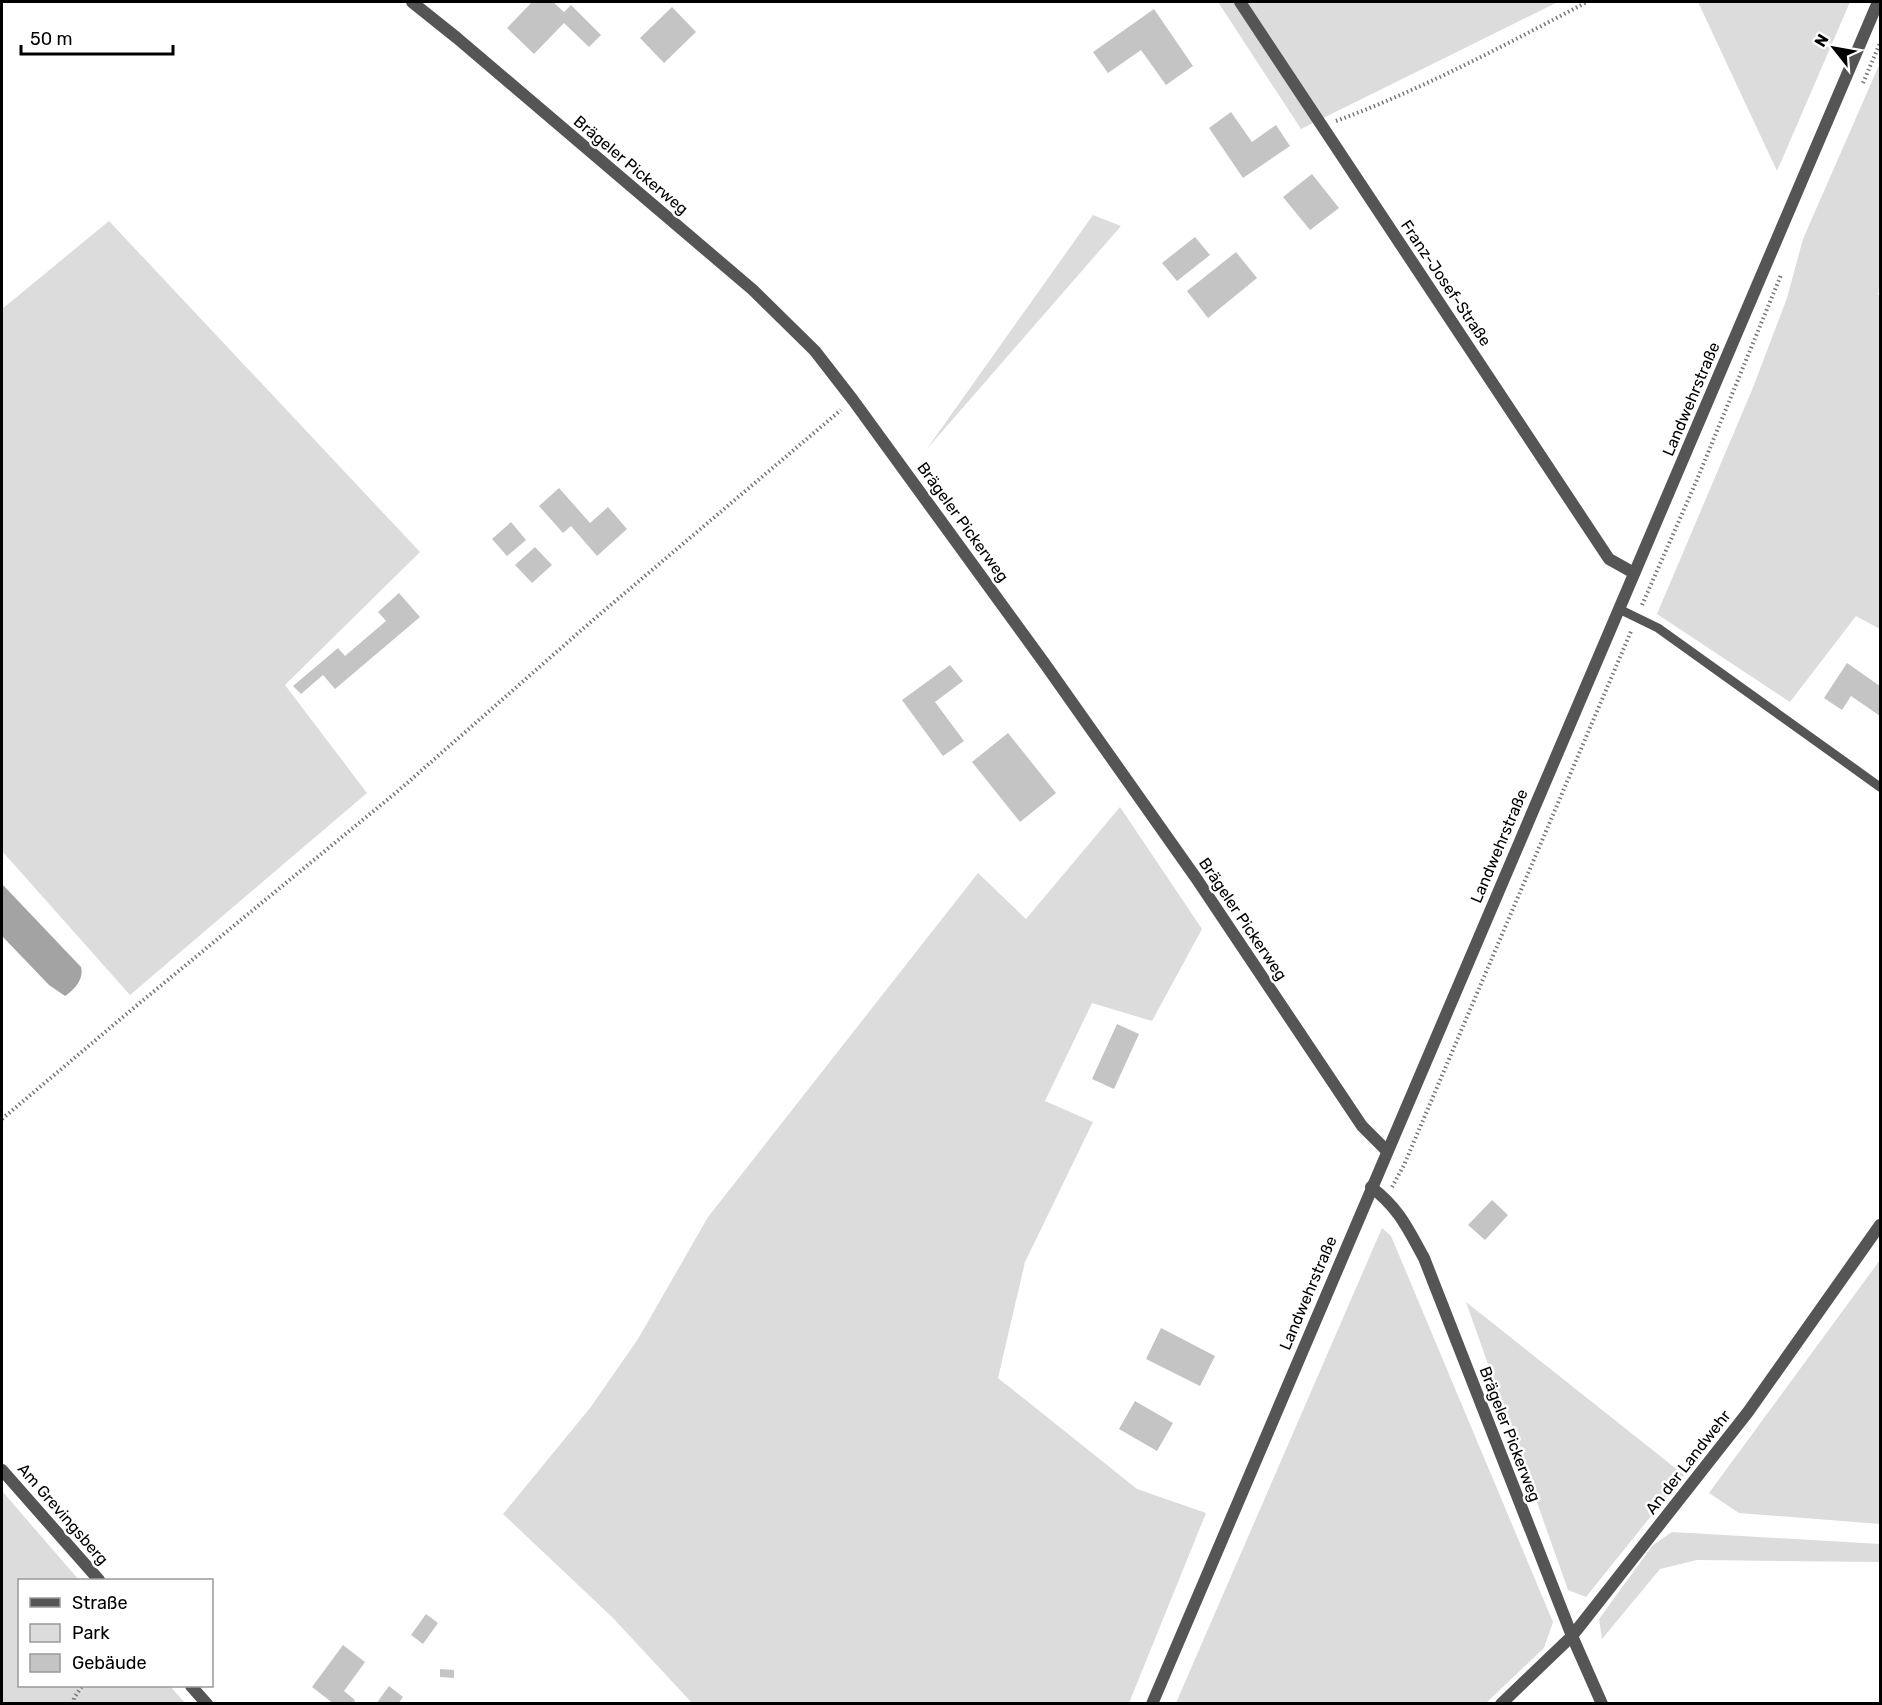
<svg xmlns="http://www.w3.org/2000/svg" width="1882" height="1705" viewBox="0 0 1882 1705" font-family="Rubik,sans-serif">
<rect width="100%" height="100%" fill="#fff"/>
<path fill="#dcdcdc" d="M1218,2H1558L1301,129Z
M1698,2H1850L1777,171Z
M1880,63V277L1878,295H1880V629L1856,616L1790,702L1657,614L1752,390L1787,298L1803,239Z
M1093,215L1121,226L926,450Z
M109,221L420,552L285,685L367,793L130,995L2,851V309Z
M1120,807L1202,929L1152,1021L1092,1003L1045,1101L1093,1122L1025,1262L998,1378L1137,1489L1206,1513L1129,1703H692L613,1618L503,1514L590,1408L638,1339L708,1217L978,873L1026,919Z
M1382,1228L1391,1236L1553,1622L1544,1648L1486,1703H1176Z
M1880,1260V1524L1739,1513L1709,1493Z
M1466,1302L1684,1475L1586,1597L1568,1590Z
M2,1491L79,1580H20V1686H170L185,1703H2Z
M1672,1532L1880,1544V1562L1697,1560L1660,1569L1602,1639L1599,1619L1653,1545Z"/>
<path fill="#a3a3a3" d="M2,884L81,967C84,979 75,989 65,996L49,985L2,936Z"/>
<path fill="#c4c4c4" d="M532,2H553L564,12L571,5L601,35L589,47L564,23L534,54L507,28Z
M672,7L696,32L664,63L640,38Z
M1154,9L1193,66L1166,85L1141,50L1108,73L1093,52Z
M1231,112L1252,142L1276,125L1290,146L1243,178L1209,128Z
M1312,174L1339,208L1310,230L1283,197Z
M1195,237L1210,255L1177,281L1162,263Z
M1236,252L1257,278L1208,318L1187,291Z
M559,488L590,523L608,507L627,529L597,556L571,526L563,533L539,506Z
M511,522L526,540L507,556L492,539Z
M535,547L552,565L532,583L515,565Z
M399,593L420,617L335,689L323,675L301,694L293,686L338,648L345,656L386,621L378,612Z
M1847,663L1880,686V716L1851,696L1842,710L1824,698Z
M950,665L963,681L935,702L964,741L943,756L902,700Z
M1008,733L1056,793L1020,822L972,762Z
M1117,1024L1139,1034L1114,1089L1092,1079Z
M1492,1200L1508,1215L1485,1240L1468,1225Z
M1161,1328L1215,1356L1200,1386L1146,1359Z
M1135,1401L1173,1423L1157,1451L1119,1429Z
M426,1614L438,1623L423,1644L411,1635Z
M343,1645L365,1662L344,1691L355,1700L353,1704H334L312,1687Z
M440,1669L454,1670V1678L440,1677Z
M389,1686L403,1697L398,1704H376Z"/>
<g fill="none" stroke-linecap="round" stroke-linejoin="round">
<path stroke="#777" stroke-width="4" stroke-dasharray="1.5 3" stroke-linecap="butt" d="M1863,83L1880,43
M1336,121C1423,89 1505,45 1587,2
M1642,605L1696,482L1781,275
M2,1119L136,1006L398,791L593,620L841,410
M1392,1187L1404,1165L1632,629
M73,1704L74,1698L82,1686"/>
<path stroke="#555" stroke-width="9" d="M1619,609L1658,628L1880,787"/>
<path stroke="#555" stroke-width="12" d="M412,2L457,38L753,290L815,351L853,400L1045,664L1196,878L1362,1126L1387,1151
M1240,2L1609,559L1634,573
M1371,1187C1399,1208 1408,1229 1424,1258L1572,1636L1602,1704
M2,1470L99,1580
M191,1686L207,1704
M1501,1704L1572,1636L1748,1412L1880,1225"/>
<path stroke="#555" stroke-width="12" d="M1152,1704L1878,2"/>
</g>
<g text-anchor="middle" dominant-baseline="central" stroke-width="5" stroke-linejoin="round" paint-order="stroke">
<g font-size="16" fill="#000" stroke="#fff">
<text transform="translate(631 165) rotate(40)">Brägeler Pickerweg</text>
<text transform="translate(1446 283) rotate(56)">Franz-Josef-Straße</text>
<text transform="translate(1691 399) rotate(-67)">Landwehrstraße</text>
<text transform="translate(963 522) rotate(54)">Brägeler Pickerweg</text>
<text transform="translate(1499 846) rotate(-67)">Landwehrstraße</text>
<text transform="translate(1243 919) rotate(56)">Brägeler Pickerweg</text>
<text transform="translate(1308 1293) rotate(-67)">Landwehrstraße</text>
<text transform="translate(1510 1434) rotate(69)">Brägeler Pickerweg</text>
<text transform="translate(1688 1462) rotate(-52)">An der Landwehr</text>
<text transform="translate(63 1514) rotate(49)">Am Grevingsberg</text>
</g>
</g>
<rect width="1882" height="1705" fill="none" stroke="#000000" stroke-width="6"/>
<rect x="18" y="1579" width="195" height="108" fill="#ffffff" stroke="#999999" stroke-width="1.5"/>
<rect x="30" y="1598" width="30" height="9" fill="#555555" stroke="#999999" stroke-width="1.5"/>
<text x="72" y="1609" font-size="18" fill="#000000">Straße</text>
<rect x="30" y="1624" width="30" height="18" fill="#dcdcdc" stroke="#999999" stroke-width="1.5"/>
<text x="72" y="1639" font-size="18" fill="#000000">Park</text>
<rect x="30" y="1654" width="30" height="18" fill="#c4c4c4" stroke="#999999" stroke-width="1.5"/>
<text x="72" y="1669" font-size="18" fill="#000000">Gebäude</text>
<g transform="translate(1834 48) rotate(301)" stroke="#ffffff" stroke-width="4.5" paint-order="stroke">
<path d="M0-4.5L10 22L0 15L-10 22Z" fill="#000000"/>
<text y="-9" font-size="16" font-weight="bold" text-anchor="middle" fill="#000000">N</text>
</g>
<path d="M21 45v9h152v-9" fill="none" stroke="#000000" stroke-width="3"/>
<text x="30" y="45" font-size="18" fill="#000000" stroke="#ffffff" stroke-width="4.5" paint-order="stroke">50 m</text>
</svg>
